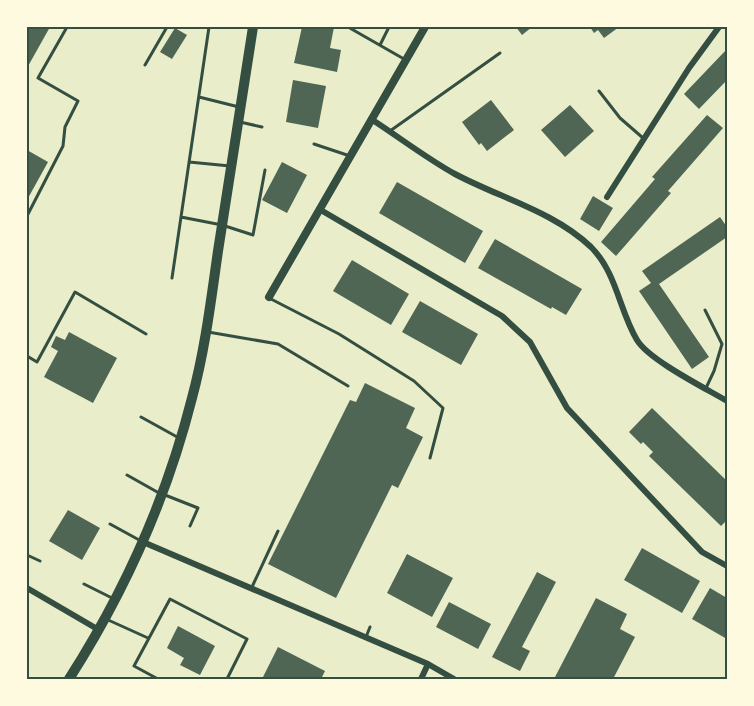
<svg xmlns="http://www.w3.org/2000/svg" width="754" height="706" viewBox="0 0 754 706" font-family="'Archivo Narrow',sans-serif">
<rect width="100%" height="100%" fill="#e9edc9"/>
<path fill="#4f6655" d="M27,27H50L27,68Z
M302,27H334L330,48L341,50L337,72L294,63Z
M516,27H532L522,35Z
M590,27H619L604,38L598,30L594,33Z
M175,28L187,35L172,59L160,52Z
M727,49V80L699,109L684,94Z
M293,80L326,86L318,128L286,122Z
M491,100L514,130L487,151L481,143L479,145L462,122Z
M570,105L594,131L565,157L541,130Z
M707,115L723,128L668,191L671,193L616,256L601,242L655,179L652,177Z
M27,150L48,162L27,200Z
M282,162L307,175L287,213L262,200Z
M397,182L483,231L465,263L379,213Z
M593,196L613,208L599,231L580,219Z
M720,217L727,227V237L659,284L709,357L692,369L639,291L651,283L642,271Z
M495,239L582,289L566,315L552,307L551,309L478,268Z
M352,260L409,294L391,325L333,291Z
M420,301L478,334L461,365L402,332Z
M69,332L117,358L93,403L44,377L58,351L51,347L56,336L65,340Z
M365,383L415,408L406,428L423,437L398,488L392,485L336,598L268,564L350,400L356,402Z
M652,408L727,481V520L721,526L649,456L653,452L643,442L641,444L629,432Z
M68,510L100,528L82,560L49,541Z
M642,548L700,581L682,613L624,580Z
M407,554L453,578L432,617L387,593Z
M537,572L556,582L522,647L530,651L520,671L492,657Z
M710,588L727,598V639L692,619Z
M596,598L627,614L620,629L635,637L613,679H554Z
M449,602L491,624L478,649L436,627Z
M178,626L215,646L200,675L180,665L184,658L167,648Z
M278,647L325,671L321,679H262Z"/>
<g fill="none" stroke-linecap="round" stroke-linejoin="round">
<path stroke="#344e41" stroke-width="3" d="M348,27L404,59
M380,45L389,27
M145,65L167,27
M599,91L620,118L643,138
M199,97L239,107
M240,122L262,127
M390,131L500,53
M314,144L350,156
M189,162L230,166
M27,216L63,146L65,127L78,101L38,78L67,27
M181,217L222,225L253,235L265,170
M172,278L209,27
M269,298L339,334L414,381L443,408L430,458
M705,310L722,344L714,371L706,388
M208,332L278,344L348,386
M27,356L37,362L75,292L146,334
M141,417L179,438
M127,475L159,493
M165,495L198,508L190,526
M110,524L141,541
M27,555L40,561
M84,584L112,598
M252,587L278,531
M106,619L148,638
M366,637L370,627
M158,679L134,666L170,599L247,639L227,679"/>
<path stroke="#344e41" stroke-width="6" d="M371,119C399,137 426,158 455,174C500,198 553,211 591,247C617,273 619,310 637,340C649,360 705,388 727,401
M607,197L689,68L719,27
M319,209L502,316L530,342L567,408L702,552L727,566
M143,542L428,664L454,679
M27,588L99,630
M421,679L428,664"/>
<path stroke="#344e41" stroke-width="8" d="M269,297L425,27"/>
<path stroke="#344e41" stroke-width="10" d="M69,679C124,593 167,497 192,398C205,350 211,300 218,251C230,176 241,102 253,27"/>
</g>
<rect width="754" height="706" fill="none" stroke="#fefae0" stroke-width="57"/>
<rect x="28" y="28" width="698" height="650" fill="none" stroke="#344e41" stroke-width="2"/>
</svg>
